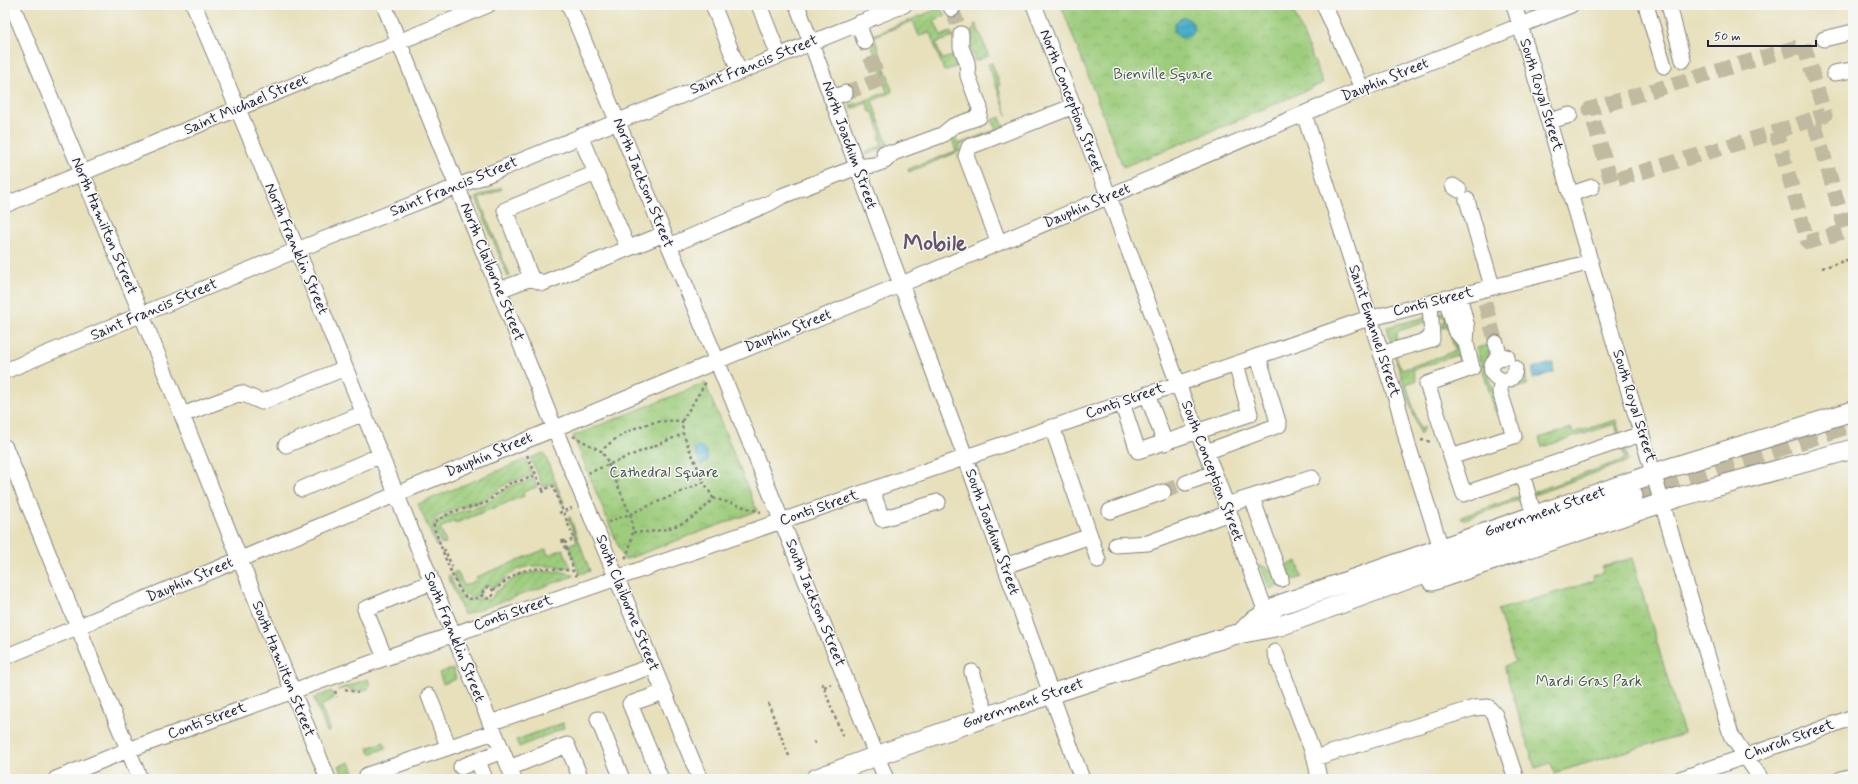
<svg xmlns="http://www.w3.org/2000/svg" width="1858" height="784" viewBox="0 0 1858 784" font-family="Mynerve,sans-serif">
<defs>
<pattern id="grass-dots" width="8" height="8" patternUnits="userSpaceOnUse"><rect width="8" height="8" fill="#9dcc7b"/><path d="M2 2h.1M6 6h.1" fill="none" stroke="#87af6b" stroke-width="1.8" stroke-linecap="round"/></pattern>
<pattern id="park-crowns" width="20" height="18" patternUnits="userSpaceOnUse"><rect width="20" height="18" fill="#9dcc7b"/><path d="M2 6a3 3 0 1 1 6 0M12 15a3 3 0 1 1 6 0" fill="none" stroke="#87af6b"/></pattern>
<pattern id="garden-furrows" width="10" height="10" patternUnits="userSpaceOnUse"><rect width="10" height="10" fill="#9dcc7b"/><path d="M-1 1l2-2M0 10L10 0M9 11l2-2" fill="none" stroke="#87af6b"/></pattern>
<pattern id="water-waves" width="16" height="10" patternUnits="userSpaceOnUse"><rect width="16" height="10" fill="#4aaeca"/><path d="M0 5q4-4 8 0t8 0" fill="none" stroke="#3d8da5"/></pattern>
</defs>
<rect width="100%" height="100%" fill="#f6f6f2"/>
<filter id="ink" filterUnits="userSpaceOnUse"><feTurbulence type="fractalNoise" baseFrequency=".025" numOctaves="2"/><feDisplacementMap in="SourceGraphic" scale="8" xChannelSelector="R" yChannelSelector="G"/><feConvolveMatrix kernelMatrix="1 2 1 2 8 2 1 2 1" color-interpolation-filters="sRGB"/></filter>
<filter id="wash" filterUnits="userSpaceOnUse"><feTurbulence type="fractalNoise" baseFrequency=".012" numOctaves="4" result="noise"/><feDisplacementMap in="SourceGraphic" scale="16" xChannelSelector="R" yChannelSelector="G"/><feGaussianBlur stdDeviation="0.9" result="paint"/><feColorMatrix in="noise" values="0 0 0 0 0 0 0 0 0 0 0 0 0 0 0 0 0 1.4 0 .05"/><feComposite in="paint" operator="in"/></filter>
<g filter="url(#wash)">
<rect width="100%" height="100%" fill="#e7e0bb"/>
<path fill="url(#grass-dots)" stroke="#60775b" d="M563,723L564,728L519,747L516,740Z"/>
<path fill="url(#park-crowns)" stroke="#60775b" d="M1061,5H1291L1323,83L1227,125L1123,167Z
M705,383L757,511L624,560L573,436Z
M1632,558L1684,734L1554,773L1551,763L1535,768L1504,666L1515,662L1498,610L1594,581L1593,576L1603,573L1602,567Z"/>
<path fill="url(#garden-furrows)" stroke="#60775b" d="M940,8L946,16L934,20L941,36L951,32L953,37L936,43L942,59L960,54L963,64L944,71L930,33L919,36L913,21L874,36L892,91L891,93L872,101L888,146L867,155L866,151L882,146L879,136L881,135L873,112H870L867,103L852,109L850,106L887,92L881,75L883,74L868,37Z
M976,24L989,56L975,61L970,47L972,30L975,28L974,25Z
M992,63L1000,85L998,86L1007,115L988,64Z
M1000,117L1004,129L960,145V151L909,172L908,169L956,151L951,136L954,135L958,144L996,130L992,120Z
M501,187L502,189L479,199L510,276L508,277L476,198Z
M1445,312L1463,361L1460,362L1457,355L1413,370L1416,381L1406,384L1420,429L1425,427L1420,435L1394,353L1402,370L1455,351L1448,327L1442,328L1445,319L1444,316L1436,318L1434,315Z
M1427,317L1426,322L1398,331L1395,344L1392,346L1387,327Z
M1489,345L1491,350L1488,360L1490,382L1500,409L1499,412L1495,411L1476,348Z
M1524,365L1527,385L1512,389L1520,381L1522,366Z
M1616,420L1628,461L1534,495V492L1625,459L1615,424L1542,447L1539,438L1571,428L1573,433L1576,432Z
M544,453L564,503L562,504L554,483L543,487L530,458Z
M526,459L533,476L509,482L483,501L453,510L439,516L434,520L433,530L438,545L436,546L418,504Z
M534,479L537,487L523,492L524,496L456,523L455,521L440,528L446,543L441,544L435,529L436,522L449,515L484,505L510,486Z
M1523,495L1524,498L1462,520L1461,517Z
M570,517L590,571L580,574L568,545L577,541L568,518Z
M546,549L548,555L563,549L571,568C557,567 530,563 517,570C509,574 502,583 494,587L487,585L483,587L481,594L471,598L460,590L453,573L457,571L464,586L477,580L476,577Z
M1297,561L1302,577L1284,584L1283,581L1291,578L1286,566Z
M1260,565L1270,569L1282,585L1270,589Z
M559,571L573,574L574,576L464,615L448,576L450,575C456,591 462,606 483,597L487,600L491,599L496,591L519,575L535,572Z
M453,668L456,679L443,684L439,673Z
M368,679L370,685L368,689L359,692L346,688L337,690Z
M331,691L334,698L321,706L330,731L327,732L314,698Z
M384,742L386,748L370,754L368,748Z
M350,762L355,775L344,779L339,766Z"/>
<path fill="url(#water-waves)" stroke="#366882" d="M1174 28a10 10 0 1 1 20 0a10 10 0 1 1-20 0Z
M1551,363H1553L1554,372L1533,379V368Z
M698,446C706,447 709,454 707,461L701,466L694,448Z"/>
</g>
<g filter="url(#ink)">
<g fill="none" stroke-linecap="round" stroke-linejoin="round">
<path stroke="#c0baa1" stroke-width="15" stroke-dasharray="15 8" stroke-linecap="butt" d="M952,9L961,34
M1804,45L1825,115L1813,119L1846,231L1808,242L1776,132L1611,181L1590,109Z
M845,93L879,80L865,42
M1776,132L1813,119
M1485,303L1496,343
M1163,492L1186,483"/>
<path stroke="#c0baa1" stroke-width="19" stroke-dasharray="19 10" stroke-linecap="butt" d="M1633,496L1853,423"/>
<defs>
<path id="minor" d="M12,5L147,328L328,779
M194,5L306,271L449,624L514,779
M384,5L559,439L700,779
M569,5L717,361L886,779
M713,5L739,71
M759,5L779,56
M797,5L969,467L1082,779
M950,5L952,9
M1034,5L1109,197L1181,392L1216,477L1270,623
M1324,5L1362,89
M1514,5L1731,735L1761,779
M1646,5L1664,66
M1669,5L1683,60
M858,23L865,42
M1824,39L1853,32
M1834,73L1853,70
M831,98L845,93
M1304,114L1398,405L1408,445L1441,548
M1550,121L1570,115
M580,136L628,248
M884,153H893L942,135L953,126L979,117L980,108L968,76L967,62L961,47V34
M1453,186L1459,190
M1571,194L1592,187
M1467,200L1492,286
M5,205L488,5
M999,243L966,156L969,147L1074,106
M669,246L770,203L782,196L857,167L874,165L885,161L893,153
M531,278L505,210L596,173
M499,290L531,278L543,283L664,234
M1459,295L1467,327L1466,343L1472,368L1427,384L1464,494L1641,434
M1446,298L1455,330L1466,343
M1496,343L1500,357
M1381,354L1432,339L1430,303
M1507,357C1502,357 1498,357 1495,361C1481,376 1514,392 1515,368
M5,371L297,250L486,175L904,5
M1147,394L1165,443
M1122,403L1138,451L1250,414L1236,364
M182,415L241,393L262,402L345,368
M286,445L364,413
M5,447L140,779
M1206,452L1279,425L1258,356
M1451,457L1514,436L1500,392L1501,380
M1522,474L1534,515
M1186,483L1214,473
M302,489L381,455
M872,490L882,519L938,502
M1252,498L1281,579
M1226,505L1312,478
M1110,511L1163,492
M1090,536L1098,560
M1116,545L1148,543L1229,513
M1005,566L1090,536L1052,427
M1275,652L1315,758L1319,779
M5,657L890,289L1343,97L1571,5
M385,658L365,609L432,582
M972,672L987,717
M429,696L448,746
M598,719L622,779
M490,723L653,666
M1315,758L1474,708L1488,707L1495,715L1516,779
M478,761L485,779
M461,767L502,751
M509,768L567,745L581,779
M367,775L494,732
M56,779L128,750L385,658L1360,321L1591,262
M661,779L630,704L664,692
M1680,779L1787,742L1853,717
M1841,779L1853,776"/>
<path id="major" d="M1443,561L1456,558L1633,496
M1432,581L1679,497L1853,449
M1244,630L1252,622L1279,605L1673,467L1853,411
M815,779L876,756L1051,694L1233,635L1280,626L1433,570L1456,558"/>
</defs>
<use href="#minor" stroke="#84817b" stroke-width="17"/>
<use href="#major" stroke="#84817b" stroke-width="21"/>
<path stroke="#84817b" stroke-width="2.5" stroke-dasharray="3 3" stroke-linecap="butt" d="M1822,268L1853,258
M682,421L706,382
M573,436L601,451C624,429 650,419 682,421L683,434L704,482L630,514L606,458L601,451
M1421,440L1432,442
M527,455L543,490L553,486L574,539L565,543L574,571
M588,473L683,434
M543,490L544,494
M713,498L761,512
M559,513L572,508
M608,522L630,514C635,530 632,543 625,559
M633,532C663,534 695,523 713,498L704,482
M562,540L566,551
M563,540L565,543
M443,551L445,550L453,569L451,570
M482.5 593a5.5 5.5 0 1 1 11 0a5.5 5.5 0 1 1-11 0Z
M493,590C501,586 508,578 516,574C533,565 556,569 574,571L577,577
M483,595C478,598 472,601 466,597C455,590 440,542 434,528V522L452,512L486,503L508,484L536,476
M822,683L843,738
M824,687L831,684
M345,689L358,693
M335,691L337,697
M768,703L789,756
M814,741L816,746"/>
<use href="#minor" stroke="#fff" stroke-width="15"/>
<use href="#major" stroke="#fff" stroke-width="19"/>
</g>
</g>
<g text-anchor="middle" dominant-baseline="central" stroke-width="3" stroke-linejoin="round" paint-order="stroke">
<g font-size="15" fill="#22223b" stroke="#f6f6f2">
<text transform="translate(754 65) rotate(-22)">Saint Francis Street</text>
<text transform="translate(1385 80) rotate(-22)">Dauphin Street</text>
<text transform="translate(1541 95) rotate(73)">South Royal Street</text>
<text transform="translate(1071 101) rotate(69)">North Conception Street</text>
<text transform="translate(246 105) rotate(-23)">Saint Michael Street</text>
<text transform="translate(849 145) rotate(70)">North Joachim Street</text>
<text transform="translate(643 183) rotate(68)">North Jackson Street</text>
<text transform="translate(454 187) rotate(-22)">Saint Francis Street</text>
<text transform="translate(1087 206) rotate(-23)">Dauphin Street</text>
<text transform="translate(104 226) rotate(67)">North Hamilton Street</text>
<text transform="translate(296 249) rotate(67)">North Franklin Street</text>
<text transform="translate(492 272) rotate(68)">North Claiborne Street</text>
<text transform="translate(1433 302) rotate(-14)">Conti Street</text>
<text transform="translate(154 310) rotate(-23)">Saint Francis Street</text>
<text transform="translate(788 331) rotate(-22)">Dauphin Street</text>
<text transform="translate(1374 331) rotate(72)">Saint Emanuel Street</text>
<text transform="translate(1125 401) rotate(-19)">Conti Street</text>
<text transform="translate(1634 406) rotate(73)">South Royal Street</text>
<text transform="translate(489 455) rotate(-23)">Dauphin Street</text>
<text transform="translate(1212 471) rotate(69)">South Conception Street</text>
<text transform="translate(819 508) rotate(-19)">Conti Street</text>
<text transform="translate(1545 512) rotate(-19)">Government Street</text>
<text transform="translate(992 532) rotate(70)">South Joachim Street</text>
<text transform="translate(190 580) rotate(-23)">Dauphin Street</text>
<text transform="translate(627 603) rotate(68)">South Claiborne Street</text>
<text transform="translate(815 603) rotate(68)">South Jackson Street</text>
<text transform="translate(513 613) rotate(-19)">Conti Street</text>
<text transform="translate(454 637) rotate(68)">South Franklin Street</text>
<text transform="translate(283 669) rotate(68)">South Hamilton Street</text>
<text transform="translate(1023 704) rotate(-19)">Government Street</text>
<text transform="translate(207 721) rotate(-20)">Conti Street</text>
<text transform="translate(1789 740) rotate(-20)">Church Street</text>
</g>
<g font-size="15" fill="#47554e" stroke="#f6f6f2">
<text x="1163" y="75">Bienville Square</text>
<text x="664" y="473">Cathedral Square</text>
<text x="1589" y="682">Mardi Gras Park</text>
</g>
<g font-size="23" font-weight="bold" fill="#64536b" stroke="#f6f6f2">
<text x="935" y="244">Mobile</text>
</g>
</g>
<rect width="1858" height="784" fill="none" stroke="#f6f6f2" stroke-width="20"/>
<path d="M1708 40v6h108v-6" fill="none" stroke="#22223b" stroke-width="2"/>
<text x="1714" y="40" font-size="12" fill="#22223b" stroke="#f6f6f2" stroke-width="3" paint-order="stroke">50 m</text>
</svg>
